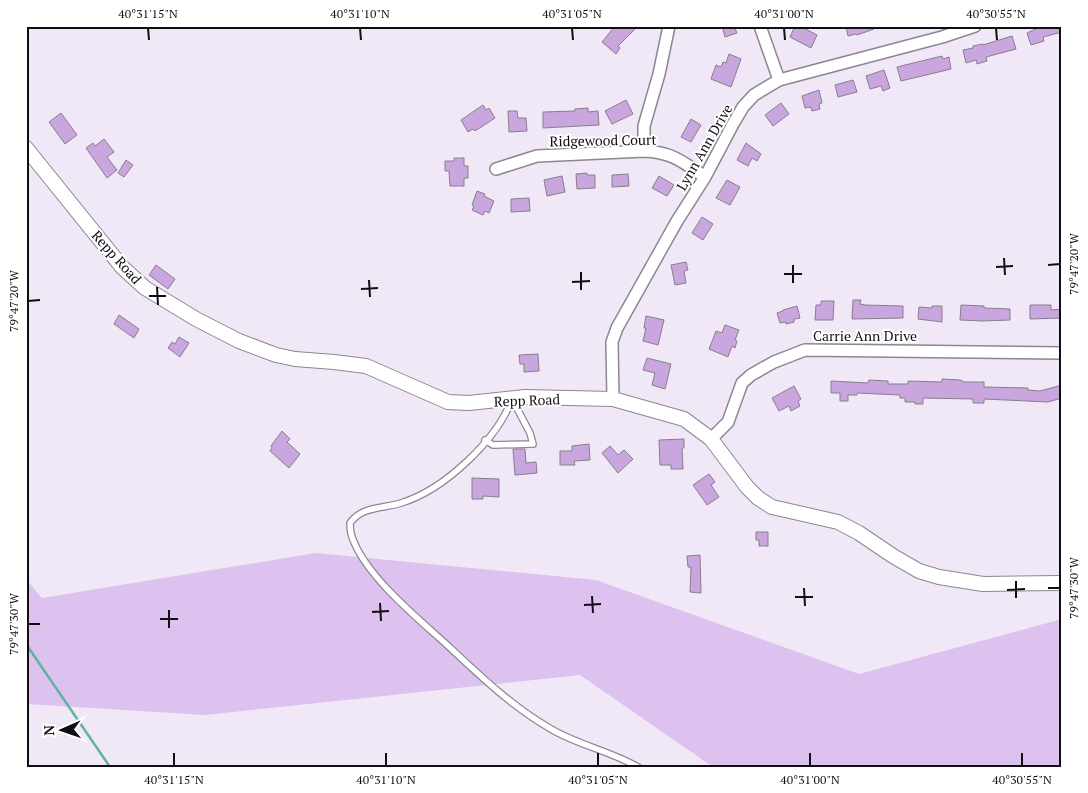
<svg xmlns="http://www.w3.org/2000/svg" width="1088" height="793" viewBox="0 0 1088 793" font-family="'PT Serif',serif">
<rect width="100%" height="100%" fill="#f1e8f7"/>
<path fill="#ddc1ee" d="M316,553L596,580L859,674L1062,619V767H713L580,675L205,715L26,704V579L42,598Z"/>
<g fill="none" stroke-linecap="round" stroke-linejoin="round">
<path stroke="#61b49e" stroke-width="2.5" d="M26,644L110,767"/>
</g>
<path fill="#c9a6de" stroke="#877e8c" d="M615,26H638L618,46L620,48L616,54L602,42Z
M722,26H734L737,33L725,37Z
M795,26H800L817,35L811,48L790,37Z
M846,26H874V29L857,35L856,34L848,36Z
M1042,26H1062V32L1043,37L1044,41L1031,45L1027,33Z
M1012,36L1016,49L986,57L987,61L977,64L976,60L966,63L963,50L973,48V46L983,44V45Z
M729,54L741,59L731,87L711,79L716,65L721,67L723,62L726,63Z
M942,56L943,59L949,57L951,69L901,81L897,67Z
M884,70L890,88L883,91L881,86L870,89L866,76Z
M853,80L857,92L838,97L835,85Z
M819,90L822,103L819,104L820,109L812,111L811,107L805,108L802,96Z
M626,100L633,114L612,124L605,111Z
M781,103L789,114L773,126L765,115Z
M483,105L486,110L489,108L495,118L475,131L473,129L468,132L461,120Z
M588,108V112L598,111L599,125L543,128V112L575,111V109Z
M508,111H517L518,118H526L527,131L509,132Z
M61,113L77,135L65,144L49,122Z
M691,119L701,125L691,142L681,137Z
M104,139L114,152L107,157L117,170L107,178L86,148L93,143L95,146Z
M746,143L761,154L757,161L752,158L748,166L737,160Z
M454,158H464V166H468V178H464V186H450L449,171H445V161H454Z
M126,160L133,165L124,177L118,173Z
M587,173V175H595V188L577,189L576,174Z
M628,174L629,186L612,187V175Z
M562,176L565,192L547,196L544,180Z
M659,176L674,185L667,196L652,188Z
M727,180L740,187L730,205L716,198Z
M477,191L485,194L484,196L494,201L489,213L485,211L483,215L472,210L474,206L472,205Z
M529,198L530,211L511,212V199Z
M702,217L713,224L703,240L692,233Z
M686,262L688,270L684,271L686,283L675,285L671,265Z
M156,265L175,279L168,289L149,275Z
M853,300H861L860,304L865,305L903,306V318L852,319Z
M821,301H834L833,320H815L816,305H821Z
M961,305L984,306V308L1010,309V320L983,321L960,320Z
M1030,305H1051V310L1062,309V318L1030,319Z
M797,306L800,318L794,319V322L786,324V322L780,323L777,313L783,311V310Z
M932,306H942V322L918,319L919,307L932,308Z
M119,315L139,329L134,338L114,324Z
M646,316L664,320L658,345L643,341L646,328H644Z
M725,325L739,330L735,340L737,341L735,348L732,346L728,357L709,349L716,331L722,333Z
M179,337L189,343L180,357L168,348L172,342L175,344Z
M538,354L539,371L524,372V364H520L519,355Z
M647,358L671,364L665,389L652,385L655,373L643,370Z
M942,379L960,380L964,382H984V387L1028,388V390L1040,391L1062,385V398L1048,402L984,399V403H973V399L923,398V404H915V402H905V398H900V395L857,393V395H848V401H840V393H831V381L868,383L869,380L888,381V384H908V381L942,382Z
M794,386L801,399L798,401L800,406L791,411L789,406L779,411L772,398Z
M282,431L290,439L287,442L300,454L289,468L270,451L272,448L271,446Z
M684,439V448H682L683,469H671V465H660L659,440Z
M589,444L590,460L574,461L575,465H560V451H572V446Z
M610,446L618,455L624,450L633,459L618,473L602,453Z
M513,449H525L526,463L536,462L537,473L515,475Z
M709,474L715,482L711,485L719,497L707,505L693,485Z
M472,478L499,479V497L483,496V499H472Z
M756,532H768V546H759V540H756Z
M700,555L701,593L690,592L691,567H688L687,556Z"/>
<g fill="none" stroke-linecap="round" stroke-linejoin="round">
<defs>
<path id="service" d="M512,399C497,440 444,490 401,503C382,509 362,506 350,523C350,530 351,536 354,542C369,578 416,617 445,643C478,674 511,706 551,729C578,745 610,751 638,767
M485,440L493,445L533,444L530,433L512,399"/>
<path id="minor" d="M760,26L779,80
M644,151V126L659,74L669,26
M496,169L537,156L644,151C672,152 683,162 705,177
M613,399L612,342L617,328L677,221L705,177L733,124L743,107L754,95L779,80L942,37L975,26
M711,439L728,422L742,383L751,375L774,362L805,350L1062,353"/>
<path id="tertiary" d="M26,148L122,267L145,288L196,319L239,341L276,355L295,359L334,362L366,366L448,402L469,403L525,397L613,399L684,419L711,439L747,487L758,498L772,507L838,522L859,533L893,556L919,571L939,577L983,584L1062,583"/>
</defs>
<use href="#service" stroke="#8e8593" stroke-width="8"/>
<use href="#minor" stroke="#8e8593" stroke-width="14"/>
<use href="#tertiary" stroke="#8e8593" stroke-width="16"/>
<use href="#service" stroke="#fff" stroke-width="5.5"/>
<use href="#minor" stroke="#fff" stroke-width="11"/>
<use href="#tertiary" stroke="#fff" stroke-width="14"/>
</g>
<path fill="none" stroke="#110e13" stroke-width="2" d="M148,28L149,40M360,28L361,40M572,28L573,40M784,28L785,40M996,28L997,40M1004,258L1005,275M793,265V283M1048,265L1060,264M996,267L1013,266M581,272V290M784,274H802M369,280L370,297M572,282L590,281M157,287L158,305M361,289L378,288M149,296H166M28,301L40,300M1016,581V598M804,588L805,606M1048,588H1060M1007,590L1025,589M592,596L593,613M795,597H813M380,603L381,621M584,605L601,604M169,610V628M372,612L389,611M160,619H178M28,624H40M174,753V766M386,753V766M598,753V766M810,753V766M1022,753V766"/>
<g text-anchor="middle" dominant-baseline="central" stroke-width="4" stroke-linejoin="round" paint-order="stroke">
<g font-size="14" fill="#110e13" stroke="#fff">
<text transform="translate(603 140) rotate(-1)">Ridgewood Court</text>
<text transform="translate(704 147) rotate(-60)">Lynn Ann Drive</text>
<text transform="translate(117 257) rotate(48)">Repp Road</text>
<text x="865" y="335">Carrie Ann Drive</text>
<text transform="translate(527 400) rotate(-2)">Repp Road</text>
</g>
</g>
<rect width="1088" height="793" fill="none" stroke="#ffffff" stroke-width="55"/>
<g transform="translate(62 730) rotate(268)" stroke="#ffffff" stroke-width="4" paint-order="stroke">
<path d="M0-4L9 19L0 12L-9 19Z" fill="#110e13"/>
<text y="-8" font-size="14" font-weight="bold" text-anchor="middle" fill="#110e13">N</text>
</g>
<rect x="28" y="28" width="1032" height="738" fill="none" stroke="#110e13" stroke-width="2"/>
<g font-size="12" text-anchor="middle" fill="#110e13">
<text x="148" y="18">40°31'15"N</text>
<text x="360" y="18">40°31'10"N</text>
<text x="572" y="18">40°31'05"N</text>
<text x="784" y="18">40°31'00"N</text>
<text x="996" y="18">40°30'55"N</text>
<text transform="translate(1074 264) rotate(-90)" y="4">79°47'20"W</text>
<text transform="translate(14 301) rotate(-90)" y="4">79°47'20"W</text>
<text transform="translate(1074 588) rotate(-90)" y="4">79°47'30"W</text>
<text transform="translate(14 624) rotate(-90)" y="4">79°47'30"W</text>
<text x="174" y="784">40°31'15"N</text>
<text x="386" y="784">40°31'10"N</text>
<text x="598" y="784">40°31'05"N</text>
<text x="810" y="784">40°31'00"N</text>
<text x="1022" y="784">40°30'55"N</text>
</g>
</svg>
